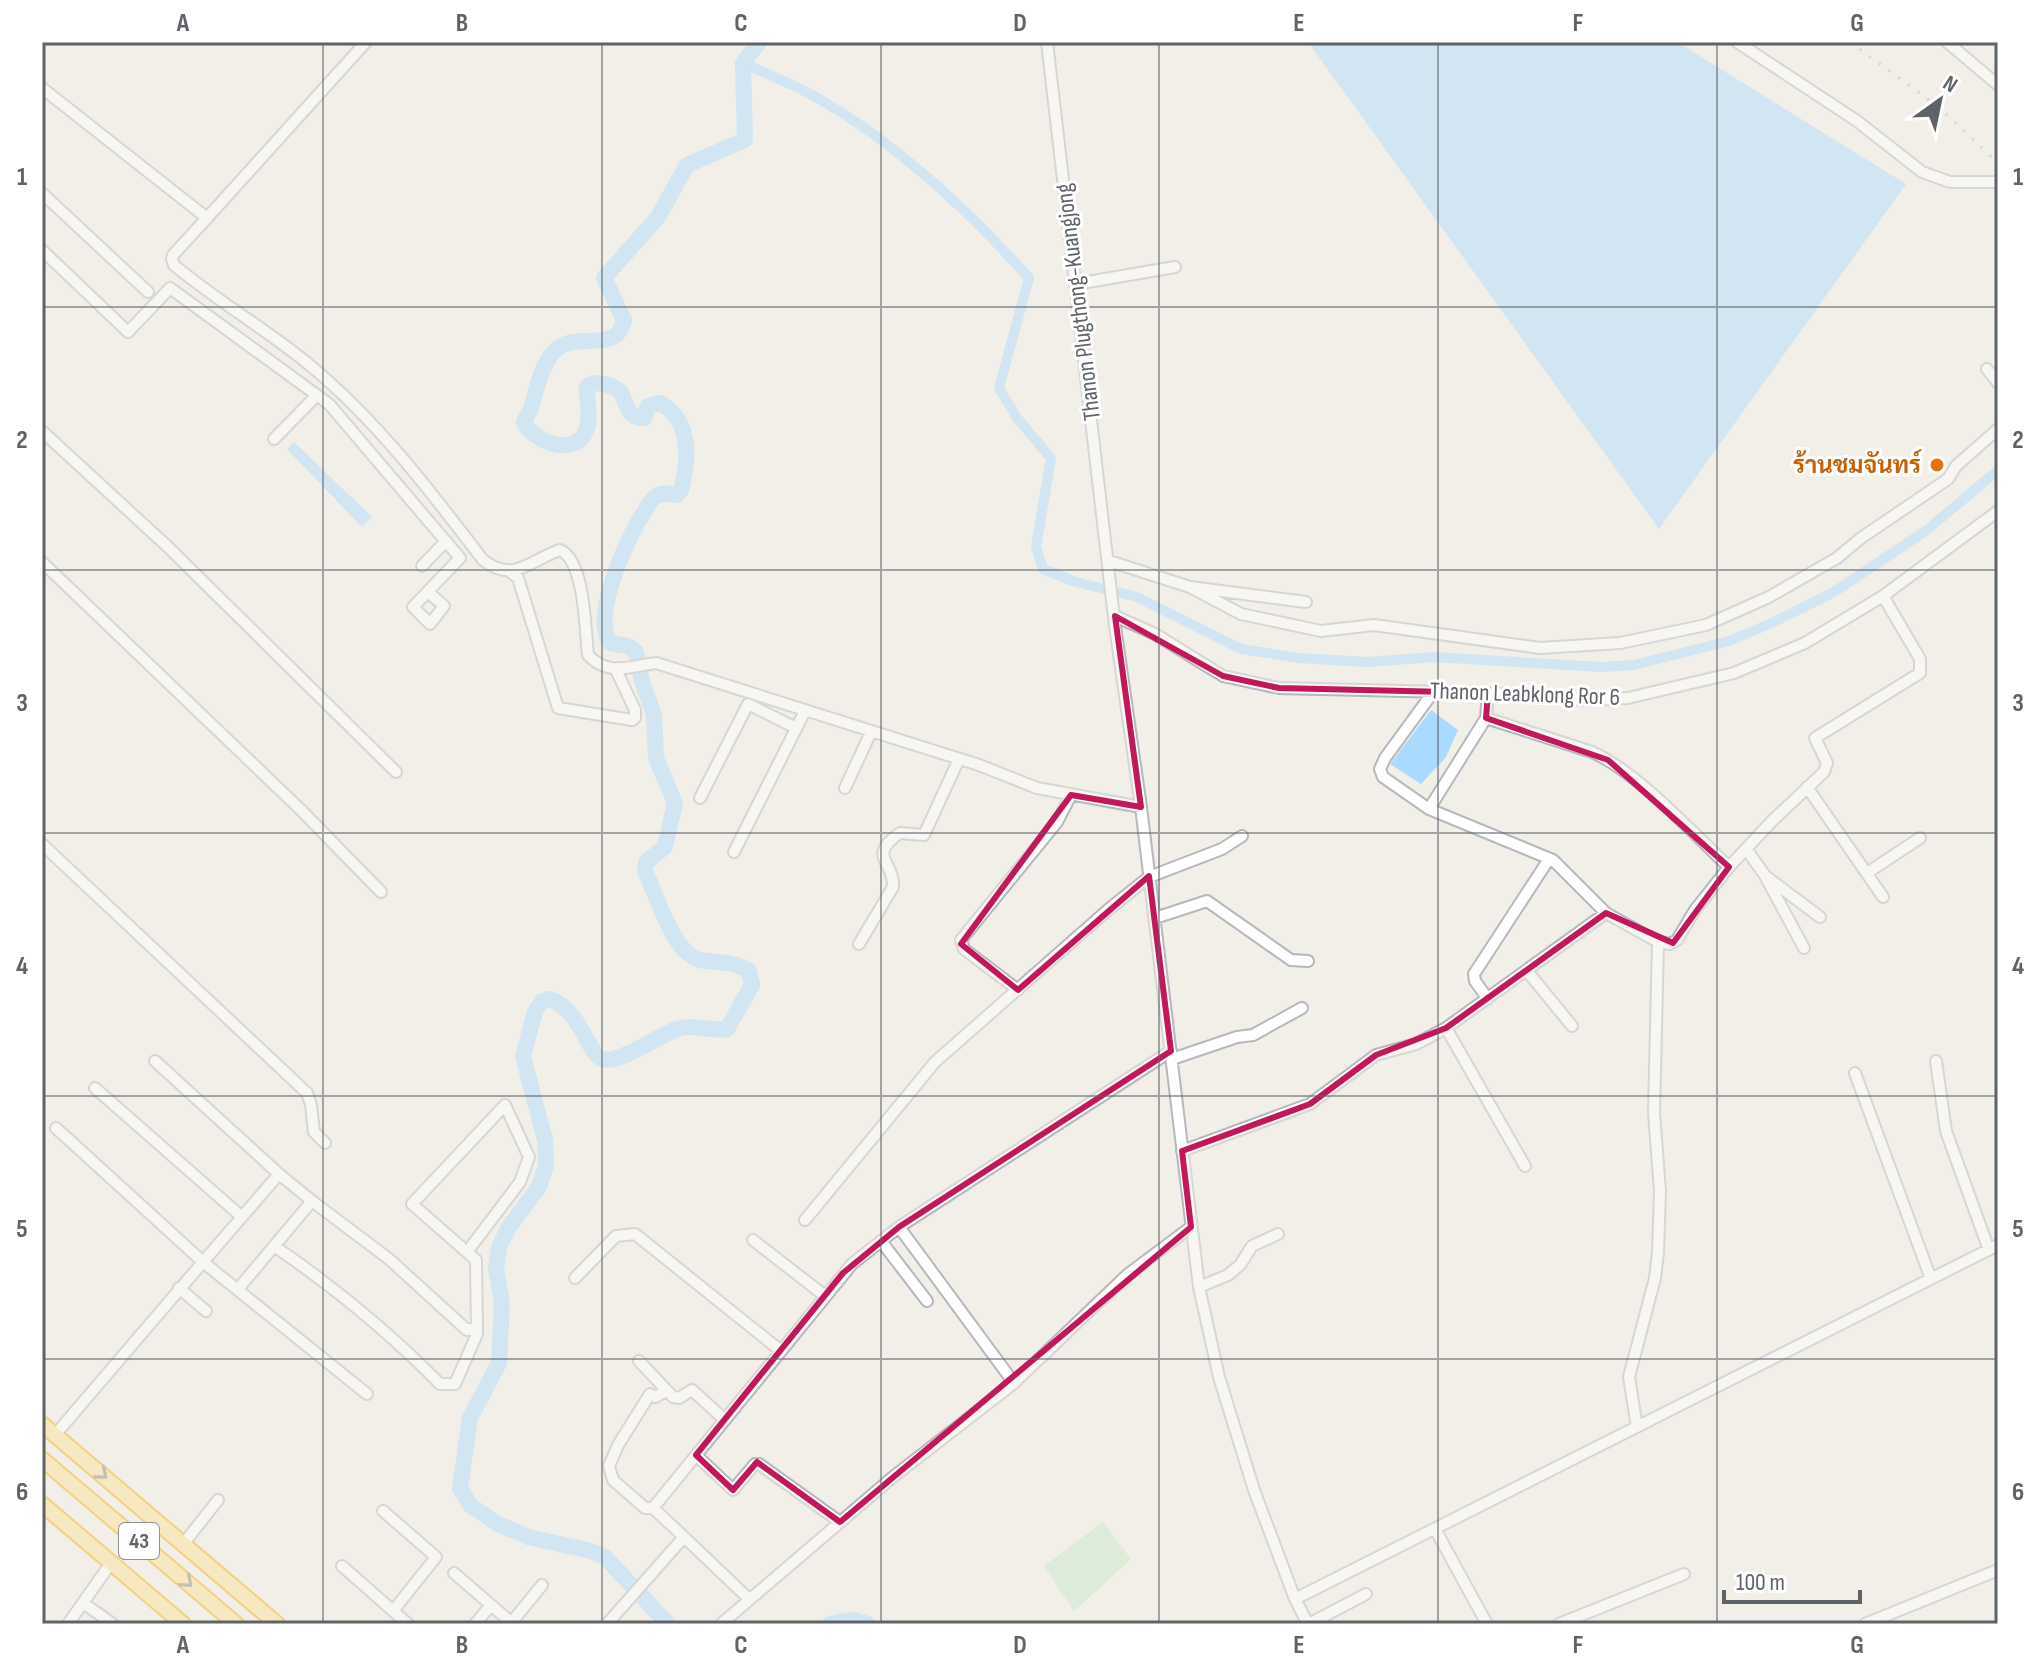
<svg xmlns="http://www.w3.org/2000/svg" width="2040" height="1666" viewBox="0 0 2040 1666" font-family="'Sofia Sans Condensed',Sarabun,sans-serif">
<rect width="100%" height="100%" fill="#f1efe8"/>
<path fill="#c5e8c5" d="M1103,1522L1131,1559L1074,1611L1044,1566Z"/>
<path fill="#aadaff" d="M1308,42H1677L1906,184L1659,529Z
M294,442L372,517L362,527L287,449Z
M1431,710L1458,730L1446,757L1421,784L1390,764Z"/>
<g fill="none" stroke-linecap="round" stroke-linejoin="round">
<path stroke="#aadaff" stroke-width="10" d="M743,63C771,76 801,87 826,103C903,149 970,212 1029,278L999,388L1017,418L1051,458L1036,547L1043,569L1076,582L1137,597L1241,649L1299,658L1368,662L1434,657L1601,667L1634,665L1729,641L1774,622L1834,592L1927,530L1998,470"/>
<path stroke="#aadaff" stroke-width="16" d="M668,1624L605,1557L591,1551L528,1537L498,1524L470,1505L460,1488L470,1418L499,1363L502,1302L496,1269L499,1247L509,1227L539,1187L546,1165L545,1140L523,1056L535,1012L541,1002L549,999C580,1008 588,1054 602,1059C619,1065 661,1034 677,1029C694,1023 710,1032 727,1029L752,985L749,971C735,961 717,963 700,960C674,955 656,894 645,871L646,862L665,847L675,803L656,758L654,714L642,682L636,652L628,646L610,643C591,617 627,538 643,514C647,508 651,498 658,495C664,492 671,494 677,495L681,490C689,460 692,420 660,403L648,406L644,418C627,419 627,403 620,391C611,385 596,379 587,387C586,401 592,417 586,431C575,458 533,442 524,422C526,416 531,411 532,405C537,386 543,359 559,347C579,333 618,353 624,320L604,278L658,217L687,165L745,140L743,63L759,42
M830,1624L853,1620L868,1624"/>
<defs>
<path id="minor" d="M1047,42L1115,626L1141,807L1199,1287L1219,1377L1254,1490L1295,1599L1308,1624
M1737,42L1857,121L1922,172L1950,182H1998
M1947,42L1998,85
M42,88L207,218L366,42
M42,193L148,292
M207,218L173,255L172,259L174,265C218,302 268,330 312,367C378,422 431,492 483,560C514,584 530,560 560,550C585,561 585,629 588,655C608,677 631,666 656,663L979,765L1037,788L1141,807
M42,250L128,332L170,288L329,404L460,558L413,607L430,624L444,606L428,592
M1076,284L1175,267
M1987,369L1998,383
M42,431L168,547L396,772
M274,439L317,395
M1109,561L1190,587L1306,602
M42,562L300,809L381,892
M422,566L446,541
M509,571L518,578L558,708L632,720L635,718V710L616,670
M1190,587L1241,614L1321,631L1374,625L1540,648L1620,643L1706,625L1769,597L1837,558L1861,538L1948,479L1956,466L1998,429
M1115,616L1155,634L1223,676L1279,688L1488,693L1591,700L1628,698L1734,673L1805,643L1883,596L1998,511
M1434,691L1385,758L1380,769L1383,777L1429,809L1553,860L1606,913L1658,942L1670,944L1677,940L1695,910L1729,867L1773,820L1824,772L1827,763L1815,738L1920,673V659L1883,596
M1488,693L1486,718L1592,752C1636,771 1693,833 1729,867
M1807,787L1883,897
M845,788L871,732
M700,798L748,704L796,728
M1429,809L1486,718
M42,844L307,1093L311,1105L314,1132L325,1143
M1746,849L1764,874L1804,948
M734,852L805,711
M1867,873L1920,838
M1768,878L1820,917
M1155,918L1207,901L1291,960L1308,961
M859,944L893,887C895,862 866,856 900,833L924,835L959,759
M1527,971L1572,1026
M1018,990L964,949L961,940L1057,822L1071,795
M1488,999L1475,981L1474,974L1549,859
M1446,1028L1525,1166
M1172,1059L1237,1037L1253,1035L1302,1008
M155,1061L279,1174L312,1201L238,1289
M1936,1061L1946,1131L1989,1250
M1855,1073L1931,1279
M95,1088L242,1217
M1182,1151L1310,1104L1376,1055L1416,1044L1446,1028L1606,913
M279,1174L203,1262L367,1394
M312,1201L389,1259L467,1330L477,1328L476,1260L412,1204L505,1105L529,1157L520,1182L467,1252
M805,1220L935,1062L1109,909L1149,877L1222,849L1242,836
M899,1227L1014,1383
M753,1240L825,1296
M881,1241L927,1301
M274,1246C334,1287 389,1332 440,1384H455L477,1334V1328
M575,1278L616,1236L635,1234L781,1351
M1199,1287L1228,1275L1240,1265L1252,1246L1278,1234
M179,1288L206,1311
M639,1361L673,1397L679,1398L692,1390L725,1420
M1637,1427L1629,1377L1655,1278L1658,1252L1660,1191L1654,1113L1658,942
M55,1435L203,1262L56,1128
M696,1455L733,1490L755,1464H759L840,1522
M653,1508H645L613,1480L609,1466L618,1445L650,1394L655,1397L666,1391
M383,1511L436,1557L393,1611
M1435,1529L1487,1624
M684,1537L749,1599
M184,1543L218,1500
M342,1566L408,1624
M454,1573L513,1624
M1295,1599L1998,1245
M83,1603L113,1624
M511,1623L542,1585
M68,1624L111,1563
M475,1624L491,1605
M607,1624L684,1537L653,1508L852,1264L899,1227L1171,1051
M721,1624L893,1477L1014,1383L1127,1275L1191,1227
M1309,1624L1366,1594
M1559,1624L1684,1574
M1865,1624L1998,1570"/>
<path id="highway" d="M42,1424L277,1624
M42,1459L236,1624
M42,1504L183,1624"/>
</defs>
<use href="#minor" stroke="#b5b8bc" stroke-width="14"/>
<use href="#highway" stroke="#f9ab00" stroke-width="18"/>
<use href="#minor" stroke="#fff" stroke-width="10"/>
<use href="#highway" stroke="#fde293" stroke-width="14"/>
<path stroke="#b6b7b8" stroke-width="3" stroke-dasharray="2 10" stroke-linecap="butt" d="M1850,42L1941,109L1998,163"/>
</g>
<defs><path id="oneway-chevron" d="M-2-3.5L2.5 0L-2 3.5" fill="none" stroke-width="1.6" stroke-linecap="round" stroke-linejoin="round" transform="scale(2)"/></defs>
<g stroke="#8e8975">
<use href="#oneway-chevron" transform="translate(102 1474) rotate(40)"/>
<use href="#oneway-chevron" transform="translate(187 1582) rotate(41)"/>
</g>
<path d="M0 0H2040V1666H0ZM1115,616L1223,676L1279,688L1488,693L1486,718L1608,760L1729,867L1673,943L1606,913L1446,1028L1376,1055L1310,1104L1182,1151L1191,1227L840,1522L757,1462L733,1490L696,1455L843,1273L899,1227L1171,1051L1149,876L1018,990L961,944L1071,795L1141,807Z" fill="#f1efe8" fill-opacity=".55" fill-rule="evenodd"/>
<path fill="none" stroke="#c2185b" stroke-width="6" stroke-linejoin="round" d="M1115,616L1223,676L1279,688L1488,693L1486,718L1608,760L1729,867L1673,943L1606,913L1446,1028L1376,1055L1310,1104L1182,1151L1191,1227L840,1522L757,1462L733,1490L696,1455L843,1273L899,1227L1171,1051L1149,876L1018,990L961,944L1071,795L1141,807Z"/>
<path fill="none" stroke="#5f6368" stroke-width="2" stroke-opacity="0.55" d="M323,42V1624M602,42V1624M881,42V1624M1159,42V1624M1438,42V1624M1717,42V1624M42,307H1998M42,570H1998M42,833H1998M42,1096H1998M42,1359H1998"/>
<circle fill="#e8710a" stroke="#fff" stroke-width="3" cx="1937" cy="465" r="8"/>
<g text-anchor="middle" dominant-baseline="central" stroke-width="6" stroke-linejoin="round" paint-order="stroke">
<rect fill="#fff" stroke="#8f9295" stroke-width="2" x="119" y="1523" width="40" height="36" rx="6"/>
<g font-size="22" font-weight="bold" fill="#5f6368">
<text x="139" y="1541">43</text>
</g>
<g font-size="24" fill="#5f6368" stroke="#fff">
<text transform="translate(1078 302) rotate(-97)">Thanon Plugthong-Kuangjong</text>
<text transform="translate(1525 694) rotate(2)">Thanon Leabklong Ror 6</text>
</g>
<g font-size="24" font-weight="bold" fill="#c56008" stroke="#fff" text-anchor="end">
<text x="1921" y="465">ร้านชมจันทร์</text>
</g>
</g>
<rect width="2040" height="1666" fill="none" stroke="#ffffff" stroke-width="88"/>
<g transform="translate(1940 100) rotate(33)" stroke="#ffffff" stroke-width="6" paint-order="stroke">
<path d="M0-6L14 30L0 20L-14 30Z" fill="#5f6368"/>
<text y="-12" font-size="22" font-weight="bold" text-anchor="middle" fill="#5f6368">N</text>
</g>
<path d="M1724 1590v12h136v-12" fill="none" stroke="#5f6368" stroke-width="4"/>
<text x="1736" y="1590" font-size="24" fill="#5f6368" stroke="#ffffff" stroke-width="6" paint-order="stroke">100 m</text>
<rect x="44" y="44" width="1952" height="1578" fill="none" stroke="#5f6368" stroke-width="3"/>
<g font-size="26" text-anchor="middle" font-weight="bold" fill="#5f6368">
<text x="183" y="31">A</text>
<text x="462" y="31">B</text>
<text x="741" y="31">C</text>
<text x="1020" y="31">D</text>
<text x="1299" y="31">E</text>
<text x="1578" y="31">F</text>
<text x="1857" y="31">G</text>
<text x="22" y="185">1</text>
<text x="2018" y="185">1</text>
<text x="22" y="448">2</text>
<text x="2018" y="448">2</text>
<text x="22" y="711">3</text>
<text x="2018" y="711">3</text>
<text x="22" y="974">4</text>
<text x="2018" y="974">4</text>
<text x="22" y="1237">5</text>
<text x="2018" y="1237">5</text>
<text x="22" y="1500">6</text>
<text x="2018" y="1500">6</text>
<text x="183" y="1653">A</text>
<text x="462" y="1653">B</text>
<text x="741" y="1653">C</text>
<text x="1020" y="1653">D</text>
<text x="1299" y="1653">E</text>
<text x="1578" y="1653">F</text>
<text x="1857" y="1653">G</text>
</g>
</svg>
